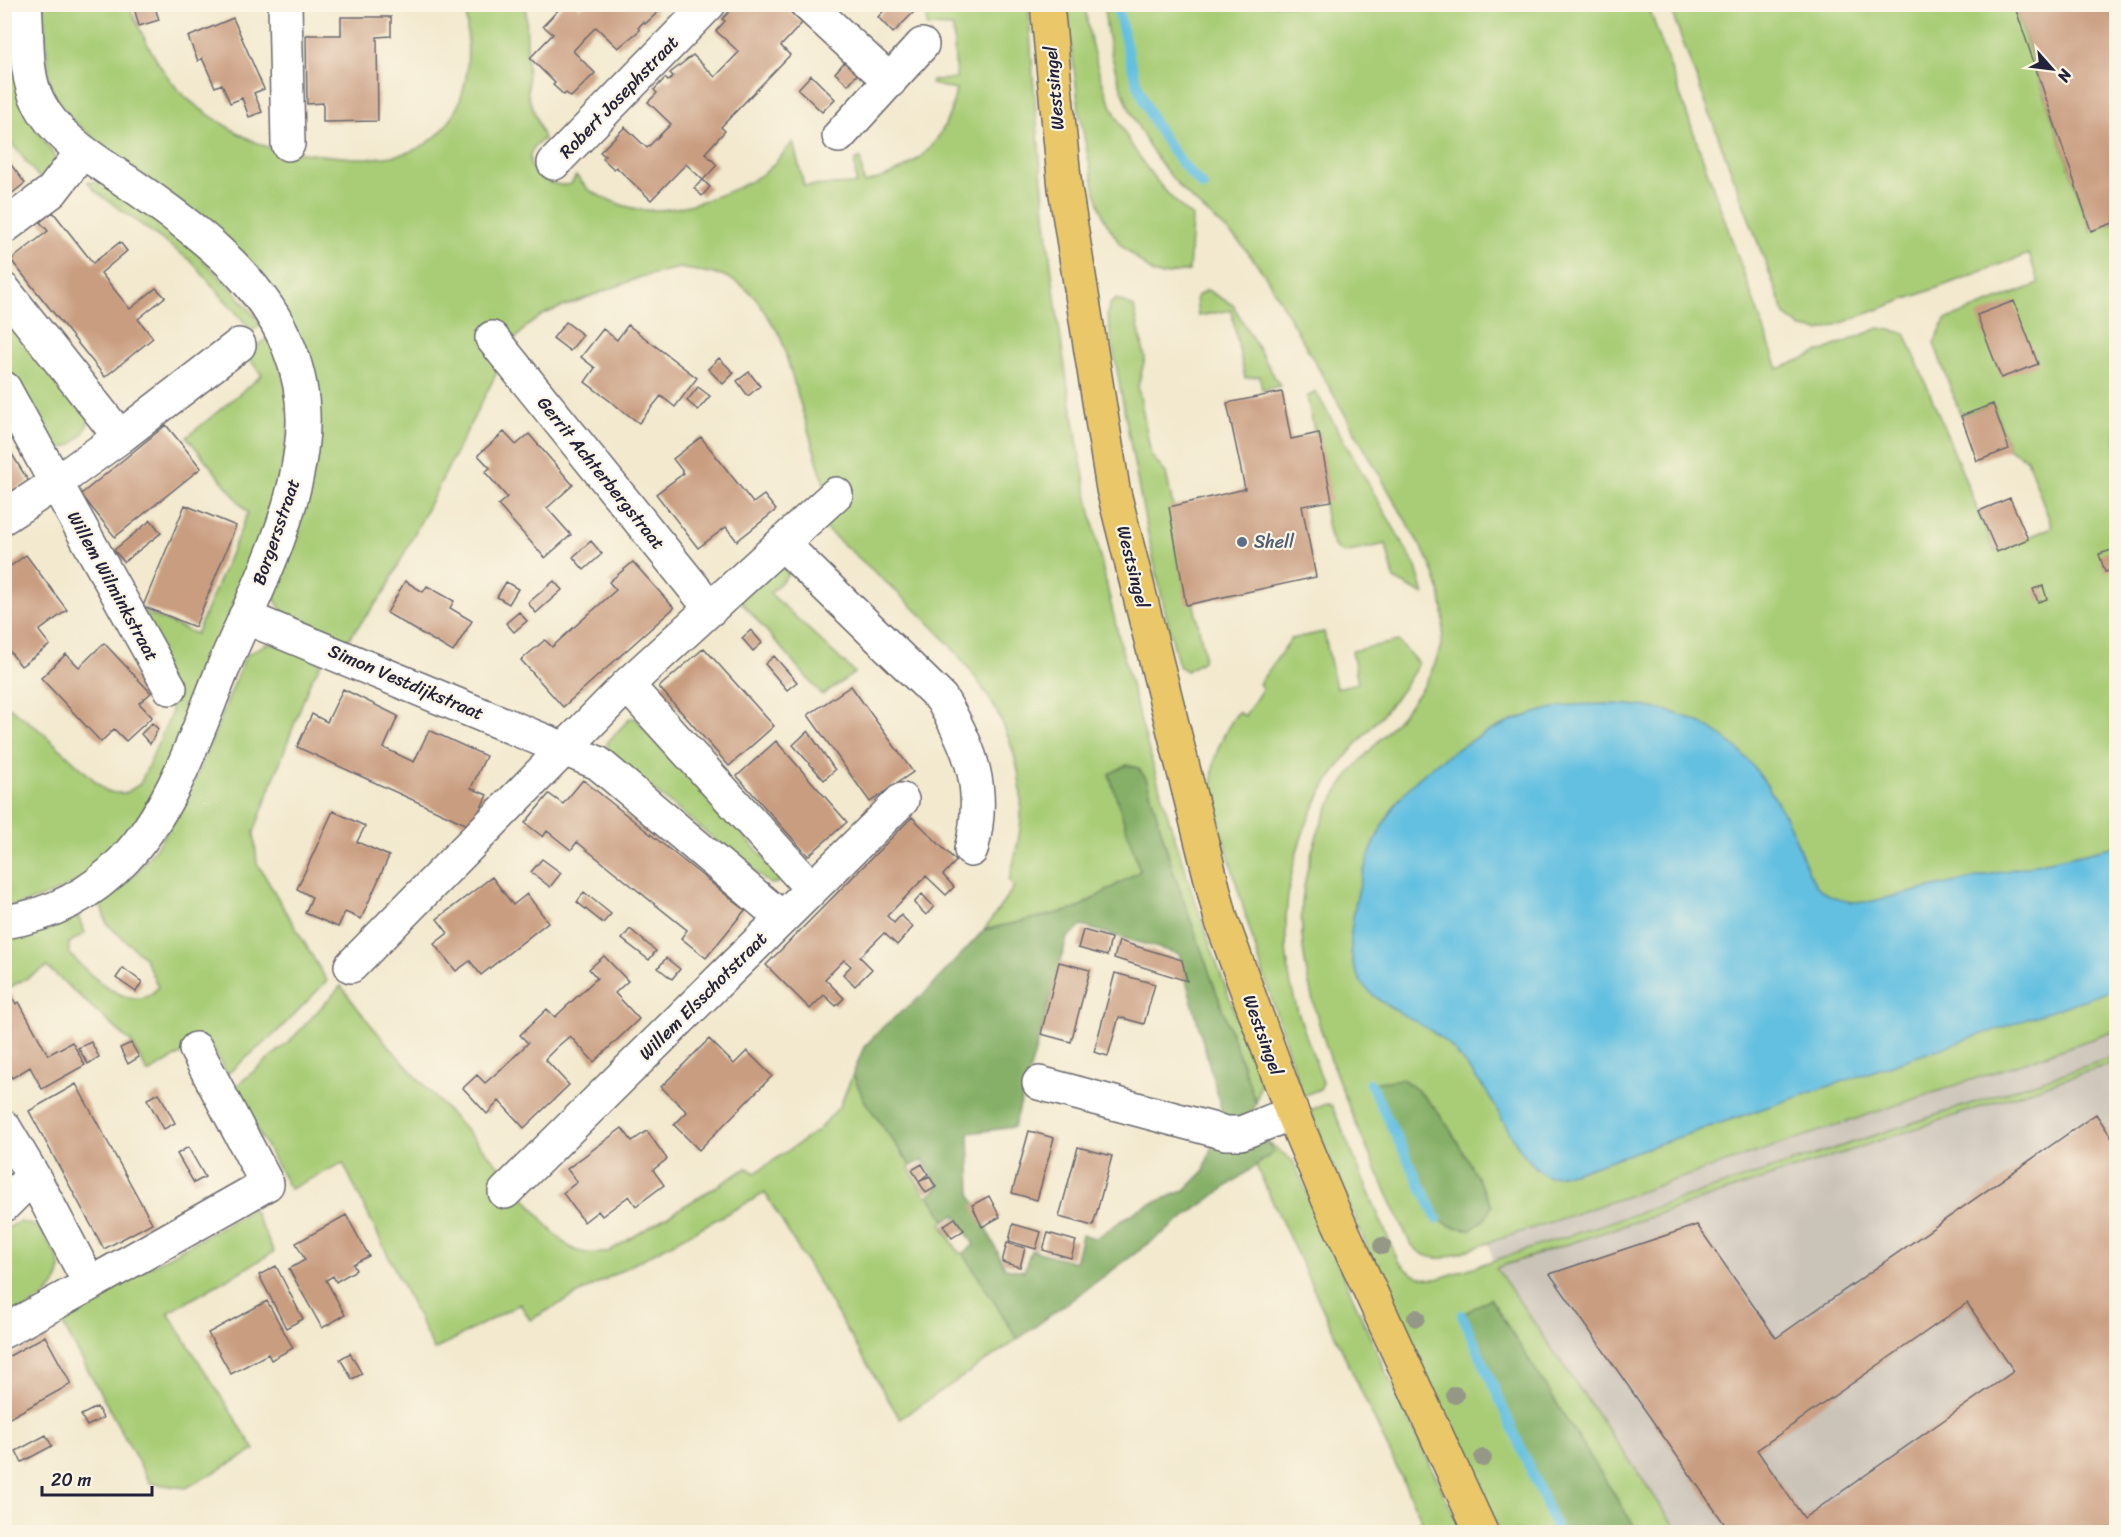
<svg xmlns="http://www.w3.org/2000/svg" width="2121" height="1537" viewBox="0 0 2121 1537" font-family="Sriracha,sans-serif">
<rect width="100%" height="100%" fill="#fcf5e5"/>
<filter id="ink" filterUnits="userSpaceOnUse"><feTurbulence type="fractalNoise" baseFrequency=".0167" numOctaves="2"/><feDisplacementMap in="SourceGraphic" scale="12" xChannelSelector="R" yChannelSelector="G"/><feConvolveMatrix kernelMatrix="1 2 1 2 8 2 1 2 1" color-interpolation-filters="sRGB"/></filter>
<filter id="wash" filterUnits="userSpaceOnUse"><feTurbulence type="fractalNoise" baseFrequency=".008" numOctaves="4" result="noise"/><feDisplacementMap in="SourceGraphic" scale="24" xChannelSelector="R" yChannelSelector="G"/><feGaussianBlur stdDeviation="1.35" result="paint"/><feColorMatrix in="noise" values="0 0 0 0 0 0 0 0 0 0 0 0 0 0 0 0 0 1.4 0 .05"/><feComposite in="paint" operator="in"/></filter>
<g filter="url(#wash)">
<rect width="100%" height="100%" fill="#f2e9ce"/>
<path fill="#cac3b8" d="M2116,1011V1532H1679L1495,1268L1486,1233Z"/>
<path fill="#a9cd77" stroke="#667859" stroke-width="1.5" d="M5,5H9L30,119L55,157V167L44,184L5,135L4,95L7,93Z
M43,5H128C142,33 155,63 176,87C193,108 250,143 276,150C287,153 301,152 312,154C357,159 412,167 445,127C474,90 468,48 466,5H526L528,95L544,139C512,156 540,191 571,184L576,176C581,180 584,186 589,190C604,199 628,209 645,210C679,213 736,192 764,173C775,165 784,152 793,142L804,186L856,184L855,161L860,158L864,183C917,170 946,144 956,90L931,84L932,80L956,79L953,27L927,26L926,11L933,5H1029C1030,56 1036,108 1040,160C1067,476 1144,786 1261,1081L1256,1103L1173,871L1146,778L1109,774L1140,871L1076,909L984,930L1014,887L1009,881C1014,861 1020,840 1021,818C1030,689 901,598 816,520L825,487L780,335L755,297L740,284L722,275L679,268L641,277L544,314L526,327L512,343L384,593L346,642C315,630 285,627 272,593L316,402L184,205L97,141L73,121L64,110L54,95L49,78Z
M1066,5H1085C1094,85 1130,164 1192,217L1189,271L1160,275L1153,273L1120,244L1104,219L1095,191L1080,116Z
M1104,5H1648L1778,369L1879,328L1905,333L1995,552L2052,527L2027,459L2009,449L1993,404L1961,416L1934,343L1945,320L2039,284L2029,254L1820,331L1802,328L1785,315L1669,5H2014L2091,231L2116,222V1031L1444,1258C1428,1259 1421,1255 1410,1243C1367,1147 1286,993 1304,887C1311,846 1326,803 1352,771C1393,720 1458,673 1441,597C1439,586 1434,574 1430,563L1265,275C1257,265 1249,253 1240,243C1221,223 1198,207 1180,187C1134,136 1109,72 1104,5Z
M88,182L104,183L183,240L235,292L261,324L252,331L191,261L95,191Z
M1207,290L1233,305L1280,386L1262,390L1260,376L1245,378L1231,310L1198,316L1196,297Z
M1116,299L1134,307L1145,358L1138,386L1151,455L1166,473L1204,652L1203,661L1187,671L1179,666C1148,549 1128,432 1107,314L1110,304Z
M4,311L89,417C87,435 69,454 50,446L5,373Z
M268,337C278,360 291,396 289,420C282,501 244,578 213,652C186,720 158,808 105,860C77,888 41,898 5,909L4,703L42,732L106,791L114,793H126L140,784L172,712L137,609L196,634L248,513L187,437L262,375L247,356Z
M1316,392L1416,567L1424,595L1394,579L1386,544L1344,553C1339,550 1336,549 1333,544C1323,527 1321,457 1319,433L1315,434L1307,397Z
M773,569L780,568L790,573L770,593L855,673L822,695L738,598Z
M1324,632L1336,688L1358,683L1352,651L1398,641L1418,663C1399,703 1364,731 1338,767C1295,826 1278,903 1289,975C1295,1011 1311,1048 1323,1083L1320,1089L1303,1096C1278,1019 1252,943 1231,864C1223,835 1210,801 1213,770C1215,749 1226,729 1238,712L1245,716L1263,688L1259,684L1291,639Z
M266,644L280,645L322,662L310,682L254,832L257,863L327,981L276,1033L227,1074L207,1039L148,1073L132,1043L47,967L5,990V937L58,925L78,916L85,933L69,943V953C86,972 134,1020 158,987L144,957L107,924L100,903C182,847 209,741 246,655Z
M630,718H635L780,875L778,883L770,884L609,754L607,743Z
M341,986C390,1054 450,1111 506,1174C524,1193 551,1237 573,1249C583,1254 597,1254 608,1252L747,1168L755,1173L817,1131L840,1106L853,1074L864,1100L911,1166L909,1168L925,1196L929,1195L945,1220L941,1224L959,1253H963L1018,1339L900,1419L765,1193L530,1320L520,1304L434,1350L343,1163L290,1189L234,1088L290,1041Z
M2116,1056V1062L1496,1268L1679,1532H1500L1374,1264L1310,1110L1326,1104L1332,1106L1398,1261C1410,1274 1419,1279 1437,1279Z
M1268,1142L1293,1161L1380,1359L1462,1532H1427L1256,1166L1274,1152Z
M253,1209L274,1252L168,1313L255,1450L186,1488L150,1483L59,1318Z
M19,1222C36,1224 43,1230 51,1246C54,1252 60,1261 60,1267C62,1293 22,1310 5,1322V1229Z"/>
<path fill="#86b068" stroke="#546952" stroke-width="1.5" d="M1127,765L1138,768L1146,778L1173,871L1256,1103L1251,1116L1224,1119L1179,954L1082,926L1067,938L1014,1127L969,1133L971,1195L1005,1268L1024,1271L1031,1250L1075,1262L1082,1235L1096,1238L1139,1209L1185,1190L1204,1171L1212,1145L1258,1139L1268,1142L1274,1152L1018,1339L963,1253L974,1245L956,1215L945,1220L929,1195L939,1187L923,1160L911,1166L864,1100L853,1074L864,1047L885,1025L925,993L984,930L1076,909L1140,871L1109,774Z
M1402,1079C1445,1105 1467,1162 1492,1205L1486,1218L1471,1230L1453,1227L1437,1219L1370,1083Z
M1490,1298L1638,1532H1558L1462,1315Z"/>
<path fill="#63c0e1" stroke="#42718e" stroke-width="1.5" d="M1610,704C1705,705 1750,745 1791,828C1798,843 1807,874 1817,886C1829,900 1851,903 1868,902L2116,846V989L1573,1173L1548,1177C1519,1159 1506,1123 1488,1094C1479,1080 1467,1068 1457,1054C1431,1020 1376,1011 1358,977C1345,951 1352,919 1358,892C1364,866 1374,840 1388,816C1420,760 1503,717 1565,706C1579,704 1595,704 1610,704Z"/>
<g fill="none" stroke-linecap="round" stroke-linejoin="round">
<path stroke="#63c0e1" stroke-width="10" d="M1117,4C1132,79 1147,131 1203,186
M1370,1083L1437,1219
M1462,1315L1558,1532"/>
</g>
<g id="blocks">
<path fill="#c99d80" fill-rule="evenodd" d="M133,4H154L159,20L139,26Z
M564,4H576L579,8L582,5H660L654,11L657,13L645,24L643,22L638,28L640,30L618,48L596,27L585,38L573,51L595,73L571,97L566,93L564,95L553,85L555,83L530,58L553,34L543,26Z
M890,4H907L914,12L893,33L878,17Z
M2014,4H2116V222L2091,231Z
M741,5H783L802,23L781,46L790,55L721,127L725,131L705,153L717,165L703,180L686,164L651,200L616,167L614,169L603,159L605,156L600,152L625,127L647,148L671,124L648,102L657,93L654,90L665,78L668,81L671,79L673,76L670,73L693,55L715,77L739,52L716,31L725,21L722,19L734,7L737,10Z
M341,17H391V36L377,37L378,121L323,122V103L307,104L306,35H341Z
M233,18L264,89L254,93L262,112L249,117L242,98L230,103L222,84L215,87L202,58L198,61L188,37Z
M847,59L860,71L848,85L835,73Z
M811,75L835,99L822,112L798,89Z
M5,157L25,183L5,199Z
M703,180L710,187L702,196L694,188Z
M53,212L93,263L120,242L127,251L101,273L130,309L156,288L165,297L138,319L153,338L105,377L11,260L48,231L40,222Z
M2014,301L2038,364L2001,378L1977,315Z
M566,322L583,335L570,351L553,338Z
M628,325L697,378L675,407L661,396L639,423L585,382L595,368L581,357L603,329L617,340Z
M719,358L734,373L723,384L708,369Z
M749,372L760,386L748,396L737,381Z
M698,387L710,396L698,410L687,401Z
M1282,392L1291,439L1319,433L1332,501L1302,506L1316,577L1186,605L1169,507L1245,489L1227,403Z
M1993,404L2009,449L1977,461L1961,416Z
M166,425L201,468L115,537L81,494Z
M504,432L516,445L529,434L573,485L547,508L571,535L545,558L498,505L507,497L485,472L490,468L478,455Z
M701,437L753,503L764,495L776,510L737,541L726,527L698,548L656,494L684,473L673,459Z
M4,441L29,482L4,496Z
M2010,498L2028,539L1997,552L1979,511Z
M185,505L236,526L195,627L143,606Z
M151,520L161,533L124,562L114,550Z
M591,541L602,554L584,570L573,557Z
M2112,550L2116,569L2105,572L2099,554Z
M26,555L67,610L39,631L50,645L21,666L4,644V571Z
M633,562L674,608L563,707L521,660L545,640L552,647L573,628L616,590L609,582Z
M405,581L423,592L427,586L454,601L450,608L472,621L453,652L387,613Z
M554,581L562,590L536,613L528,603Z
M506,582L518,589L509,604L497,597Z
M2043,586L2047,599L2038,602L2033,589Z
M519,612L527,621L514,632L506,623Z
M751,630L762,643L753,651L742,638Z
M104,643L151,693L139,703L152,717L126,741L114,729L101,742L41,678L66,654L79,667Z
M704,648L774,726L729,766L659,687Z
M774,656L797,682L787,690L765,664Z
M851,686L913,772L870,802L808,715Z
M343,689L398,716L384,748L414,762L429,730L486,756L471,788L487,795L472,827L297,747L312,714L327,722Z
M152,723L158,729L150,744L141,734Z
M808,731L835,770L824,780L793,745Z
M776,741L847,822L808,856L737,776Z
M583,780L745,910L706,958L681,938L687,930L577,842L571,850L547,831L543,837L525,823L549,794L563,804Z
M333,811L365,826L357,842L389,856L361,919L345,912L338,927L305,913L312,897L297,889Z
M912,817L956,861L943,875L954,887L946,895L926,876L887,916L894,923L901,915L913,927L897,945L884,933L860,957L872,969L855,986L843,974L851,966L844,960L825,979L844,998L836,1006L824,995L810,1009L766,965Z
M542,859L561,873L550,887L531,872Z
M492,877L513,905L527,894L548,922L481,975L470,961L456,971L434,944L448,933L437,919Z
M584,892L611,914L603,923L577,902Z
M922,894L934,907L926,915L914,903Z
M630,929L656,951L649,960L622,939Z
M1083,930L1111,938L1107,956L1078,948Z
M1119,941L1182,960L1187,981L1114,958Z
M604,956L628,981L615,993L639,1019L594,1062L570,1036L557,1047L545,1059L569,1085L524,1128L499,1101L487,1114L463,1088L477,1075L485,1083L507,1064L528,1043L520,1035L547,1009L555,1017L597,978L589,969Z
M666,958L680,969L672,979L658,968Z
M1059,962L1090,970L1071,1042L1041,1034Z
M123,968L142,982L136,992L116,978Z
M1115,973L1155,984L1144,1024L1119,1017L1108,1056L1094,1052Z
M10,993L16,1004L19,1002L48,1055L72,1042L85,1065L42,1089L30,1067L12,1078L4,1065V996Z
M709,1039L734,1064L747,1051L772,1076L699,1150L674,1125L687,1112L661,1087Z
M91,1042L99,1057L88,1064L78,1048Z
M131,1043L139,1057L128,1064L120,1048Z
M76,1084L152,1223L104,1249L29,1111Z
M159,1093L175,1123L164,1129L147,1099Z
M2096,1114L2116,1144V1532H1730L1550,1274L1697,1225L1776,1338ZM1967,1303L2014,1371L1804,1518L1757,1450Z
M622,1128L632,1141L647,1131L667,1159L653,1170L664,1185L636,1206L629,1196L602,1216L598,1211L584,1222L563,1193L577,1182L567,1169Z
M1029,1131L1054,1138L1037,1200L1012,1193Z
M188,1147L205,1177L194,1183L177,1154Z
M1078,1147L1112,1156L1093,1226L1059,1217Z
M922,1164L928,1174L919,1181L912,1170Z
M929,1176L936,1187L926,1193L919,1182Z
M989,1196L1000,1217L982,1227L972,1205Z
M346,1215L369,1256L353,1264L356,1270L336,1282L333,1276L326,1280L345,1315L322,1328L289,1269L305,1260L296,1243Z
M955,1218L964,1230L952,1238L943,1226Z
M1013,1224L1041,1232L1036,1249L1009,1241Z
M1048,1233L1076,1241L1071,1258L1043,1250Z
M1007,1243L1025,1248L1020,1267L1002,1262Z
M276,1266L303,1319L286,1328L259,1275Z
M267,1301L293,1348L271,1360L268,1354L231,1374L208,1333Z
M45,1336L71,1384L4,1421V1359Z
M350,1353L362,1374L352,1379L340,1359Z
M97,1407L103,1418L87,1426L81,1415Z
M46,1435L52,1446L22,1462L16,1451Z"/>
</g>
</g>
<g filter="url(#ink)">
<use href="#blocks" fill-opacity="0" stroke="#6b686e" stroke-width="1.5"/>
<g fill="none" stroke-linecap="round" stroke-linejoin="round">
<defs>
<path id="minor" d="M285,4L288,144
M807,4L890,81
M839,136L922,45
M554,163L709,4
M4,227L52,191L82,152
M4,290L120,437
M492,338L711,609
M4,388L56,483L120,437L239,345
M4,517L56,483L170,688
M782,543L941,698C972,750 987,790 971,850
M245,617L598,763L782,918
M627,685L812,889
M4,922C52,915 91,895 124,860C175,806 198,728 226,661C255,594 292,523 301,450C306,415 302,380 289,348C261,276 188,223 126,181C94,159 56,138 38,101C24,73 28,35 25,4
M351,966L627,685L836,494
M1039,1083L1226,1133H1241L1292,1113
M4,1127L33,1176L4,1205
M505,1192L902,800
M90,1284L267,1184L196,1049
M4,1331L90,1284L33,1176"/>
<path id="major" d="M1047,4L1065,188L1113,489L1221,919L1292,1113L1332,1208L1481,1532"/>
</defs>
<use href="#minor" stroke="#6b686e" stroke-width="36"/>
<use href="#major" stroke="#6b686e" stroke-width="36"/>
<use href="#minor" stroke="#fff" stroke-width="33"/>
<use href="#major" stroke="#eac769" stroke-width="33"/>
</g>
<g fill="#969887">
<circle cx="1382" cy="1246" r="9"/>
<circle cx="1416" cy="1318" r="9"/>
<circle cx="1455" cy="1395" r="9"/>
<circle cx="1483" cy="1458" r="9"/>
</g>
</g>
<circle fill="#5c6f8a" stroke="#fcf5e5" stroke-width="2" cx="1242" cy="542" r="6"/>
<g text-anchor="middle" dominant-baseline="central" stroke-width="4.5" stroke-linejoin="round" paint-order="stroke">
<g font-size="18" fill="#22223b" stroke="#fcf5e5">
<text transform="translate(1054 88) rotate(-95)">Westsingel</text>
<text transform="translate(619 97) rotate(-46)">Robert Josephstraat</text>
<text transform="translate(601 473) rotate(51)">Gerrit Achterbergstraat</text>
<text transform="translate(276 532) rotate(-71)">Borgersstraat</text>
<text transform="translate(1133 567) rotate(76)">Westsingel</text>
<text transform="translate(113 586) rotate(61)">Willem Wilminkstraat</text>
<text transform="translate(406 682) rotate(23)">Simon Vestdijkstraat</text>
<text transform="translate(703 996) rotate(-45)">Willem Elsschotstraat</text>
<text transform="translate(1263 1035) rotate(70)">Westsingel</text>
</g>
<g font-size="18" fill="#4e5e75" stroke="#fcf5e5" text-anchor="start">
<text x="1254" y="542">Shell</text>
</g>
</g>
<rect width="2121" height="1537" fill="none" stroke="#fcf5e5" stroke-width="24"/>
<g transform="translate(2052 69) rotate(118)" stroke="#fcf5e5" stroke-width="4.5" paint-order="stroke">
<path d="M0-4.5L10 22L0 15L-10 22Z" fill="#22223b"/>
<text y="-9" font-size="16" font-weight="bold" text-anchor="middle" fill="#22223b">N</text>
</g>
<path d="M42 1486v9h110v-9" fill="none" stroke="#22223b" stroke-width="3"/>
<text x="51" y="1486" font-size="18" fill="#22223b" stroke="#fcf5e5" stroke-width="4.5" paint-order="stroke">20 m</text>
</svg>
